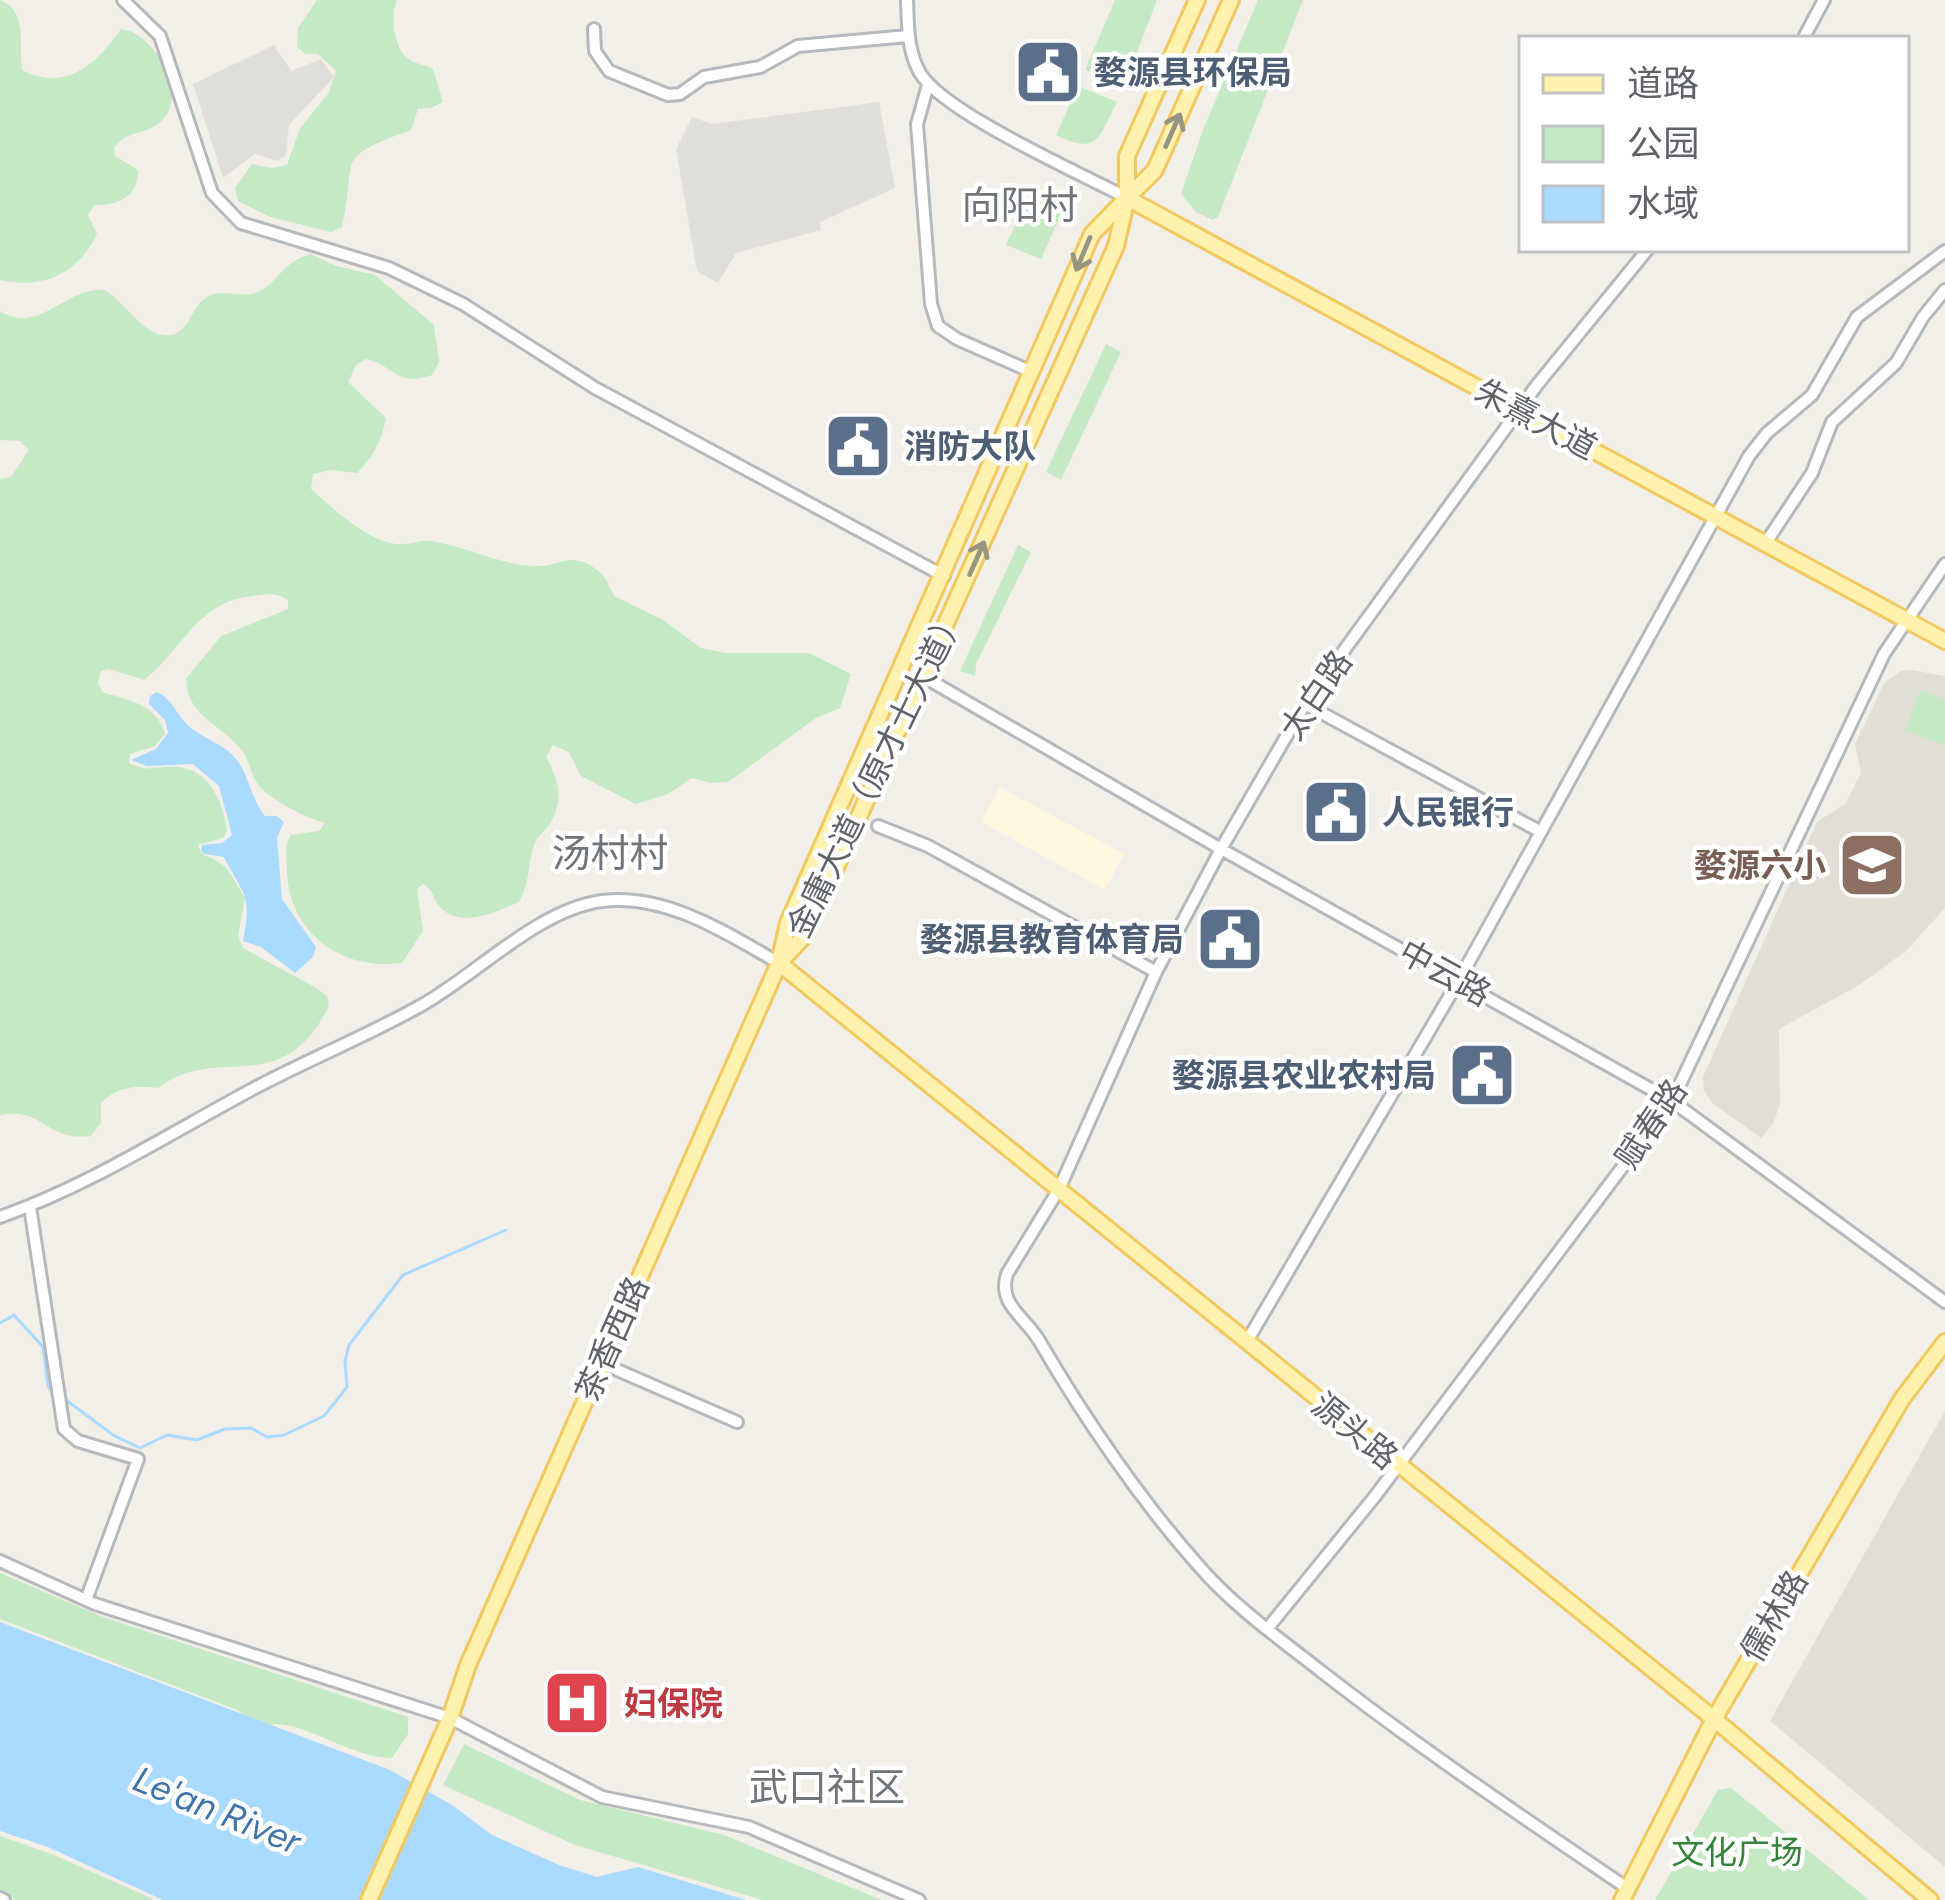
<svg xmlns="http://www.w3.org/2000/svg" width="1945" height="1900" viewBox="0 0 1945 1900" font-family="Figtree,'Noto Sans SC',sans-serif">
<rect width="100%" height="100%" fill="#f1efe8"/>
<path fill="#fef7e0" d="M1000,787L1124,854L1105,890L981,822Z"/>
<path fill="#e0deda" d="M274,45L291,71L321,59L334,77L289,125L286,155L278,161L255,154L223,178L193,84Z
M879,102L895,188L820,222L821,230L736,253L718,283L697,271L676,149L692,117L712,124Z"/>
<path fill="#e1ded6" d="M1911,670L1945,676V908L1906,951L1859,985L1779,1029L1780,1104L1773,1124L1761,1138L1712,1103L1704,1090L1703,1077L1817,822L1845,804L1861,773L1855,744L1885,682L1901,671Z
M1945,1411V1867L1770,1721Z"/>
<path fill="#c5e8c5" d="M0,0C29,12 18,44 22,70C65,93 97,64 121,29C138,31 148,43 159,56C174,74 180,111 156,125C140,136 131,129 114,147L115,156L138,170C139,196 118,206 95,205L88,215L97,234C77,275 43,289 0,280Z
M317,0H397C391,15 393,45 406,57C412,63 425,65 433,69L443,102L431,108L418,109L411,130C330,159 358,158 342,227L331,232L270,217L238,201L235,188L252,164L272,168L287,165L300,128L328,94L336,71L318,54H306L297,47L298,28Z
M1115,0H1157L1124,86L1085,70Z
M1258,0H1303L1218,217L1213,220L1196,212L1181,194L1203,130Z
M1078,86L1117,102C1099,137 1098,156 1056,135Z
M1030,191L1048,200L1054,195L1067,201L1041,259L1006,245Z
M311,254L336,266L375,275L434,325L439,362L432,375C398,388 395,366 366,359L356,365L348,382L386,418C382,440 373,457 357,473L331,470L313,474L311,489C333,508 365,540 396,544C408,546 420,539 432,541C468,547 504,567 540,566C557,566 568,555 585,563C602,570 607,580 614,596L663,620L701,648L725,653H809L851,674L840,708L816,718L728,782L710,783L692,778L668,794L636,804L581,776L569,752L553,745L546,757C558,778 564,799 551,822C546,830 537,836 534,845C527,866 531,880 519,902C498,911 461,929 441,908C432,899 435,891 423,884L417,889L423,931L402,963C341,971 289,933 287,871C287,857 283,847 291,835L319,831L325,823C308,819 271,800 259,786C251,776 250,762 242,751C222,724 187,717 186,679L221,636L288,609V600C276,592 267,594 252,596C197,602 183,649 144,680L109,669L101,671L98,683L102,692C128,700 157,704 165,734L155,746L130,754L129,763C144,771 150,768 167,767C206,764 222,796 227,831L223,838L198,845C203,860 208,854 220,863C231,870 238,888 245,898L238,936L243,948L316,988L327,996L329,1006C281,1102 219,1042 158,1088C136,1085 117,1087 101,1103V1123L91,1136C46,1142 44,1107 0,1115V479L11,477L29,450L20,441L0,440V311C40,336 64,287 104,290C124,301 141,332 163,335C188,338 189,312 203,300C221,285 240,300 258,292C278,284 281,262 311,254Z
M1106,344L1121,352L1061,480L1046,472Z
M1018,545L1031,552L976,664L975,676L960,671Z
M1920,690L1945,700V746L1905,730Z
M0,1573L103,1617L408,1717V1734L392,1758C349,1759 293,1712 261,1727L237,1710L0,1619Z
M464,1744L580,1800L724,1835L882,1900H763L575,1845L443,1785Z
M1731,1788L1869,1900H1655L1718,1790Z
M0,1836L54,1855L155,1900H17L0,1893Z"/>
<path fill="#aadaff" d="M157,692C171,699 174,709 184,721C199,739 227,743 239,763C250,780 252,800 265,816H277L284,822L277,838L282,899L316,947L313,957L295,973L261,947L243,941C252,894 245,898 224,857L204,854L201,850L202,845L222,843L232,835L219,786L193,764L147,766L131,760L156,749L168,733L165,720L149,704L150,696Z
M0,1622L390,1770L452,1805L492,1835L559,1865L597,1877L638,1867L746,1900H163L48,1847L0,1831Z"/>
<g fill="none" stroke-linecap="round" stroke-linejoin="round">
<path stroke="#aadaff" stroke-width="3" d="M0,1323L14,1315L43,1347L48,1386L57,1398
M66,1400L113,1435L140,1448L167,1435L197,1440L225,1429L251,1428L267,1437L284,1435L324,1416L347,1387L345,1361L349,1345L403,1275L506,1230"/>
<defs>
<path id="minor" d="M123,0L160,36L212,193L241,223L389,268L463,304L595,388L944,576
M907,0C908,25 907,50 920,73C944,113 1080,173 1127,198
M594,29L595,51L609,71L668,95L680,94L704,77L760,67L798,46L908,36
M1803,39L1824,0
M928,85L917,124L931,304L938,326L957,339L1032,372
M1765,544L1812,473L1832,422L1896,363L1923,317L1945,290
M924,677L1221,849L1672,1101L1945,1302
M1305,704L1541,832
M878,826L928,846L1156,972
M30,1207L64,1429L78,1441L138,1459L86,1600
M0,1217C88,1186 169,1134 251,1090C307,1060 367,1036 422,1005C477,974 539,909 602,901C666,893 726,933 779,963
M1246,1343L1459,980L1749,456L1767,433L1812,395L1857,317L1945,251
M601,1363L737,1422
M0,1561L95,1604L450,1718L602,1797L749,1827L919,1900
M1267,1629L1376,1495L1672,1101L1884,654L1945,564
M1627,1888C1524,1818 1421,1749 1322,1672C1280,1639 1233,1606 1198,1565C1141,1501 1083,1416 1040,1342C1026,1317 997,1305 1007,1274L1059,1189L1156,972L1221,849L1305,704L1537,385L1648,249
M0,1898L4,1900"/>
<path id="major" d="M1127,198L1945,641
M783,959L806,934L1116,246L1127,198L1155,170L1231,0
M779,963L1714,1719L1930,1900
M369,1900L450,1718L468,1665L779,963L788,923L1092,234L1127,198V156L1197,0
M1622,1900L1714,1719L1902,1399L1945,1342"/>
</defs>
<use href="#minor" stroke="#b5b8bc" stroke-width="16"/>
<use href="#major" stroke="#f2c960" stroke-width="20"/>
<use href="#minor" stroke="#fff" stroke-width="10"/>
<use href="#major" stroke="#fff2af" stroke-width="14"/>
</g>
<defs><path id="oneway-shaft" d="M-6 0H5M1.5-3L5.5 0L1.5 3" fill="none" stroke-width="1.6" stroke-linecap="round" stroke-linejoin="round" transform="scale(3)"/></defs>
<g stroke="#979581">
<use href="#oneway-shaft" transform="translate(1173 130) rotate(-66)"/>
<use href="#oneway-shaft" transform="translate(1083 254) rotate(113)"/>
<use href="#oneway-shaft" transform="translate(977 558) rotate(-66)"/>
</g>
<defs>
<symbol id="civic-square" viewBox="-11 -11 22 22"><rect x="-9" y="-9" width="18" height="18" rx="4" fill="#5c6f8a" stroke="#fff"/><path d="M-.6-6.5H3V-4.5H.6V-3L4-1V1h2V6H-6V1h2V-1L-.6-3ZM-1.2 2.5V6h2.4V2.5Z" fill="#fff"/></symbol>
<symbol id="school-square" viewBox="-11 -11 22 22"><rect x="-9" y="-9" width="18" height="18" rx="4" fill="#8d6e63" stroke="#fff"/><path d="M0-5L7-2L0 1L-7-2ZM-4 1L0 2.5L4 1V4Q0 6-4 4Z" fill="#fff"/></symbol>
<symbol id="hospital-square" viewBox="-11 -11 22 22"><rect x="-9" y="-9" width="18" height="18" rx="4" fill="#e0444e" stroke="#fff"/><path d="M-5-5h3v3.5h4V-5h3V5h-3V1.5h-4V5h-3Z" fill="#fff"/></symbol>
</defs>
<g fill-rule="evenodd">
<use href="#civic-square" x="1010" y="34" width="76" height="76"/>
<use href="#civic-square" x="820" y="408" width="76" height="76"/>
<use href="#civic-square" x="1298" y="774" width="76" height="76"/>
<use href="#school-square" x="1834" y="827" width="76" height="76"/>
<use href="#civic-square" x="1192" y="901" width="76" height="76"/>
<use href="#civic-square" x="1444" y="1037" width="76" height="76"/>
<use href="#hospital-square" x="539" y="1665" width="76" height="76"/>
</g>
<g text-anchor="middle" dominant-baseline="central" stroke-width="9" stroke-linejoin="round" paint-order="stroke">
<g font-size="33" font-weight="bold" fill="#4e5e75" stroke="#fff" text-anchor="start">
<text x="1094" y="72">婺源县环保局</text>
<text x="904" y="446">消防大队</text>
<text x="1382" y="812">人民银行</text>
<text x="1184" y="939" text-anchor="end">婺源县教育体育局</text>
<text x="1436" y="1075" text-anchor="end">婺源县农业农村局</text>
</g>
<g font-size="33" fill="#5f6368" stroke="#fff">
<text transform="translate(1536 419) rotate(28)">朱熹大道</text>
<text transform="translate(1316 695) rotate(-56)">太白路</text>
<text transform="translate(876 772) rotate(-64)">金庸大道（原才士大道）</text>
<text transform="translate(1445 973) rotate(29)">中云路</text>
<text transform="translate(1651 1124) rotate(-56)">赋春路</text>
<text transform="translate(612 1339) rotate(-66)">茶香西路</text>
<text transform="translate(1355 1431) rotate(39)">源头路</text>
<text transform="translate(1774 1616) rotate(-60)">儒林路</text>
</g>
<g font-size="33" font-weight="bold" fill="#785e54" stroke="#fff" text-anchor="end">
<text x="1826" y="865">婺源六小</text>
</g>
<g font-size="33" font-weight="bold" fill="#be3a42" stroke="#fff" text-anchor="start">
<text x="624" y="1703">妇保院</text>
</g>
<g font-size="33" fill="#348238" stroke="#fff">
<text x="1737" y="1852">文化广场</text>
</g>
<g font-size="36" font-style="italic" fill="#4174aa" stroke="#fff">
<text transform="translate(217 1810) rotate(22)">Le'an River</text>
</g>
<g font-size="39" fill="#70757a" stroke="#fff">
<text x="1020" y="205">向阳村</text>
<text x="610" y="853">汤村村</text>
<text x="827" y="1787">武口社区</text>
</g>
</g>
<rect x="1519" y="36" width="390" height="216" fill="#ffffff" stroke="#bfc1c3" stroke-width="3"/>
<rect x="1543" y="75" width="60" height="18" fill="#fff2af" stroke="#bfc1c3" stroke-width="3"/>
<text x="1627" y="96" font-size="36" fill="#5f6368">道路</text>
<rect x="1543" y="126" width="60" height="36" fill="#c5e8c5" stroke="#bfc1c3" stroke-width="3"/>
<text x="1627" y="156" font-size="36" fill="#5f6368">公园</text>
<rect x="1543" y="186" width="60" height="36" fill="#aadaff" stroke="#bfc1c3" stroke-width="3"/>
<text x="1627" y="216" font-size="36" fill="#5f6368">水域</text>
</svg>
